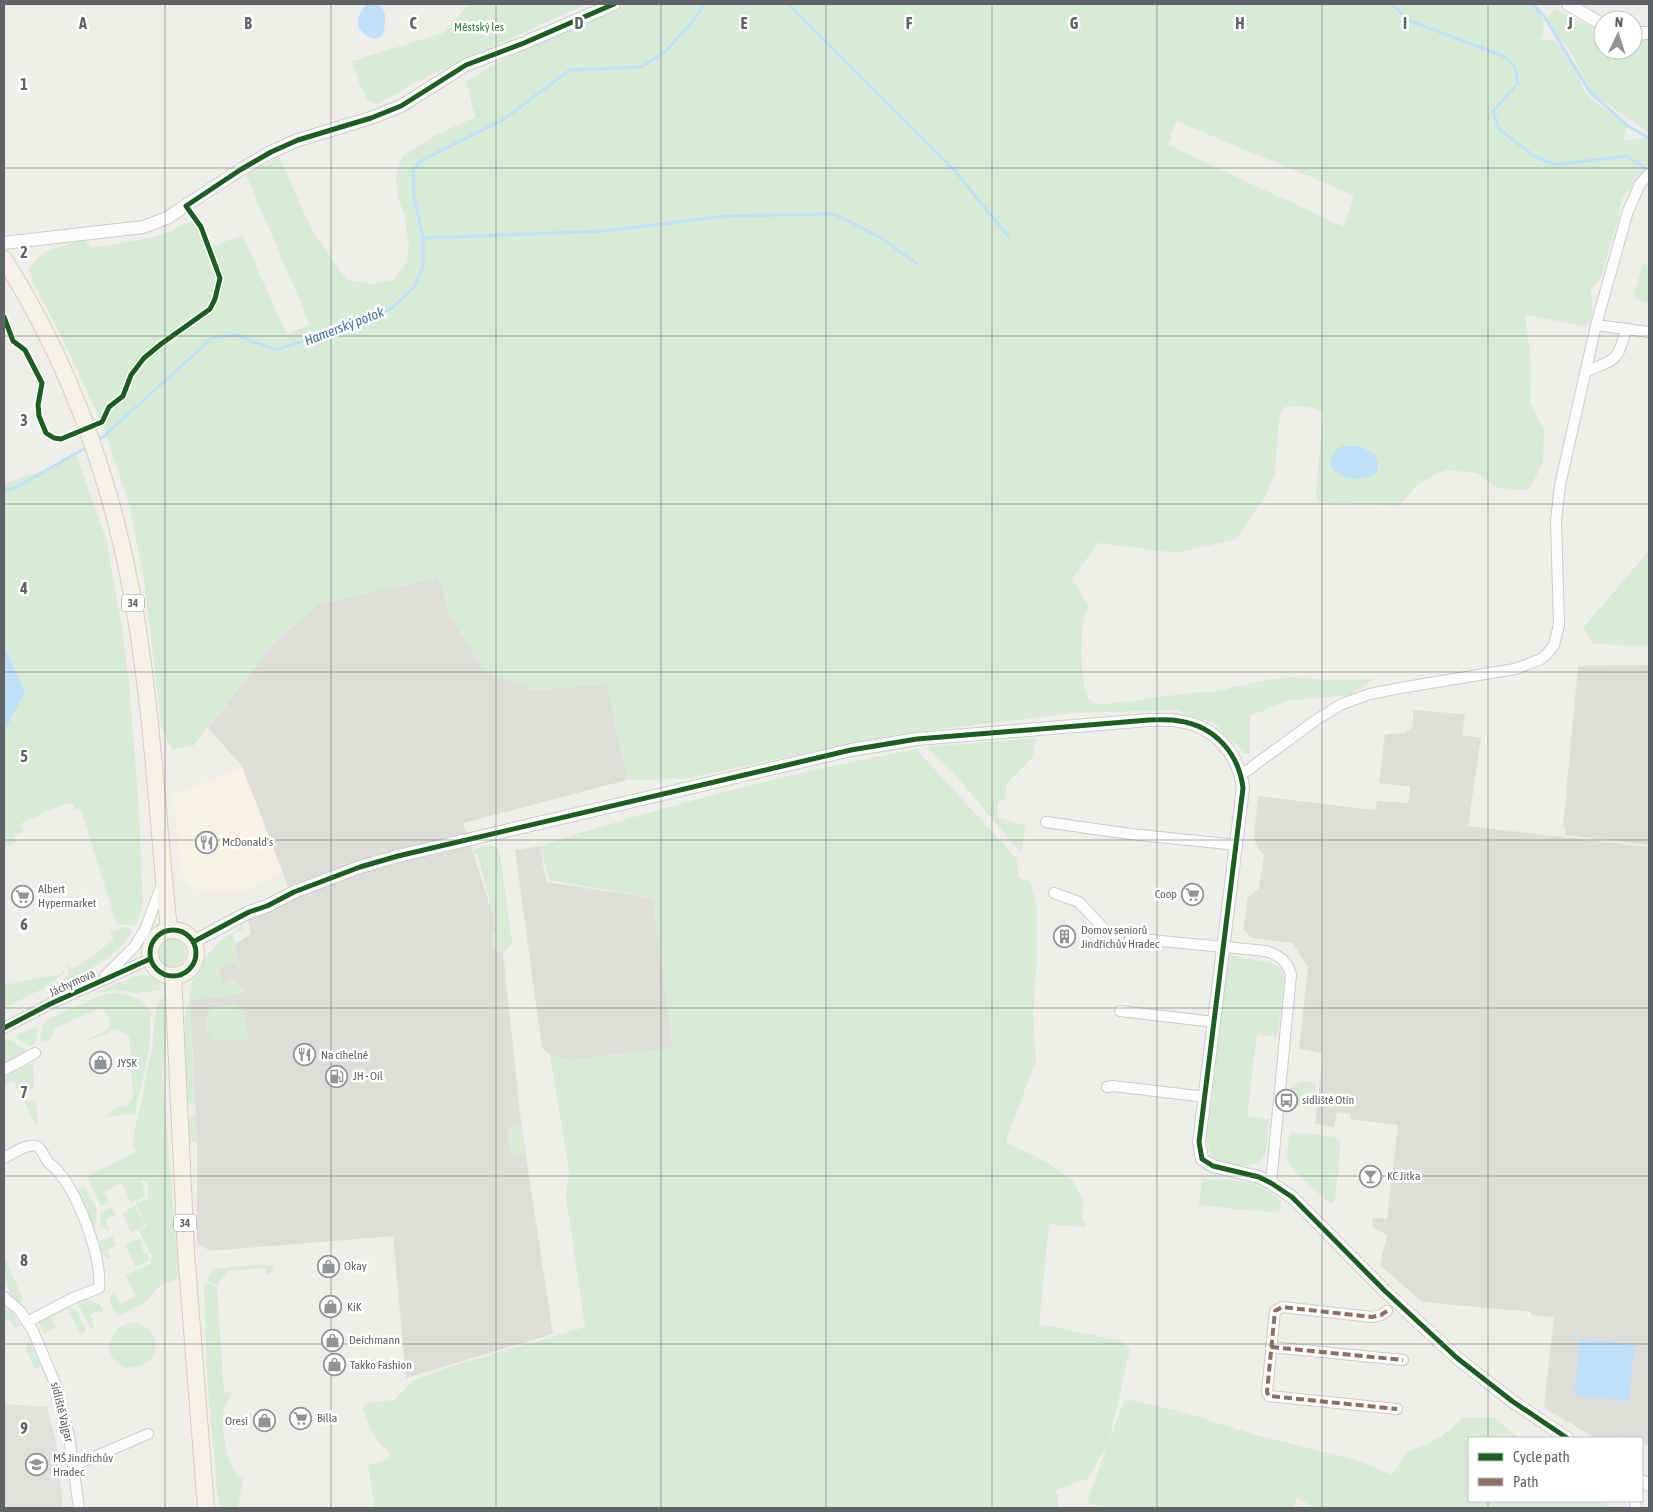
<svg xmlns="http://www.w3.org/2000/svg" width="1653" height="1512" viewBox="0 0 1653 1512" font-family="'Asap Condensed',sans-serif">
<rect width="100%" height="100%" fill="#efeeea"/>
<path fill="#f7f3e4" d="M242,768L282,872L239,893H206L186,883L180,866L174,795Z"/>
<path fill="#dfddda" d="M438,577L450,617L533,690L607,684L627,780L463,823L502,942L521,1123L553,1334L406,1378L393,1236L211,1251L197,1244V1141L190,999L209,961L251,934L248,920L293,899L242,766L208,728L274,643L318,605Z
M1649,665V845L1565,835L1566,828L1563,827L1578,666Z
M1413,710L1465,714L1462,735L1481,738L1468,826L1649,847V1446L1642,1443V1438H1596L1544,1408L1554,1317L1531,1315V1312L1422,1302L1380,1265L1387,1235L1372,1227L1373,1218L1387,1219L1398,1125L1350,1119L1351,1114L1337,1112L1334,1127L1315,1124L1323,1053L1299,1049L1308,967L1292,943L1252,938L1243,929L1248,897L1259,888L1264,855L1257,847L1254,838L1258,796L1375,810L1377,801L1408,803L1410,787L1379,783L1385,734L1405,733L1413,726Z
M540,846L546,882L653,898L673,1048L572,1060L550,1055L542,1048L515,850Z"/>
<path fill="#e2e0da" d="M4,1404L47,1407L56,1442L63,1508H4Z"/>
<path fill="#d8ebd6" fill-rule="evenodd" d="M469,4H587L428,76L377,104L368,100L360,86L352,61L443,33Z
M629,4H1534C1543,13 1547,28 1540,39L1542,41L1553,39L1568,54L1575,66L1583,90L1592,100L1626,123V133L1624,140L1649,138V165L1638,177L1622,199L1618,220L1600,279L1591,289C1591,305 1597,313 1585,327L1525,314L1531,361L1530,403L1544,430L1543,462L1529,490L1498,488L1477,473L1445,470L1418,484L1399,506L1318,502L1316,492L1323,416L1322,412C1311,405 1296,406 1284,407L1280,415L1278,429L1275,474L1270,483L1267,494L1236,539L1177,553L1098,543L1072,579L1089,607C1087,610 1085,614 1084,618C1080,632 1079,689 1090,700C1095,705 1101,704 1108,704L1190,693L1221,691L1230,688L1272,679L1292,677L1336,680L1374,679L1350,695L1287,701L1250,716V753L1246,755L1214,723L1176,710L1074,713L898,734L683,779L627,780L607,684L533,690L485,672L450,617L438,577L318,605L274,643L193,746L172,750L161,725L145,587L129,503L104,429L64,341L33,283L29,268L44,252L85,239L92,248L149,238L170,232L186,223L191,222C199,227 203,240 208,248L242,235L287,335L310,324L246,175L279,157L313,232L347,280L374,284L393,280L407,262L409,246L404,213L398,199L396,176L402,156L440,133L475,117L466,81L516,52ZM1176,121L1354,195L1344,227L1168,145Z
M1556,9L1603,33V50H1633V39H1649V133L1592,93L1571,52L1545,19Z
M1643,264L1649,266V303L1633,298Z
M75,452L106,539L123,632L130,694L139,812L143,903L139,918L134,925H117L81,809L74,810V803L63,804L20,824L23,832L14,836L16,842L4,848V732L25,692L4,645V484L60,464Z
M1649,551V646L1594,644L1583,628Z
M1036,738L1033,757L1007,783L1005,800L998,802L997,817L1026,826L1021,853L953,772L927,747Z
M916,749L1017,859L1018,877L1030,881L1037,906V957L1033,1014L1036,1060L1007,1138V1143L1047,1162L1074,1182L1084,1204L1082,1216L1086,1227L1049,1224L1039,1324L1122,1341L1130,1349L1109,1441L1125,1399L1179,1411L1253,1434L1356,1460L1392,1475L1407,1453L1441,1437L1463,1418H1495L1519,1438H1469V1501H1605L1609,1508H1312V1506L1297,1498L1293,1508H1110L1087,1503L1108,1444L1087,1479L1055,1490L1058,1497V1508H375L368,1465L389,1459C392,1451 384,1449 379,1443C372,1433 368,1420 362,1409L366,1403L394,1400L414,1380L446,1368L585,1327L566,1196L569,1170L550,1055L572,1060L673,1048L653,898L549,880L540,846C626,818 713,794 801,773C839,764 878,757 916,749Z
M490,844L498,849L500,854L512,942C511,949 502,952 496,950L492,946L491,933L497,930L478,855L472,850Z
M125,927L130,928L132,932C115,961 79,974 51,988L68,975V963L71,969L77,967L114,939L110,933Z
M241,927L243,928V930L232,934L237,946L235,947L241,967L236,968L234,963L219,968L224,984L228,983L227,979L229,977L245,992L227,997L189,1000L193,980L200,971L206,956L220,941Z
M158 953a14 14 0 1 1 28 0a14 14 0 1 1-28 0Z
M1230,956H1234L1272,963L1282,968L1285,977L1277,1037L1257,1035L1247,1116L1269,1119L1266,1152L1259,1163C1244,1167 1219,1169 1210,1153C1208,1149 1208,1141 1207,1137L1228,960Z
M65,967L64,973L44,988L4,1008V985L61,974Z
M144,974L156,979L162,990L136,993L127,991L114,990L92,994L136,976Z
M114,993C131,993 143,1000 152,1014L150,1020V1045L135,1114L107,1117L115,1107L126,1106L133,1098L129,1036L117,1029L93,1039L83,1041C91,1036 116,1033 108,1016C106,1011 103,1010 98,1009L53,1029V1032L50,1040L40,1041L42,1026L47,1020L101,995Z
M163,996L166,1047L162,1072L179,1278L163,1284L155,1291L147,1301L119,1316C113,1312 109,1303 110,1296L115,1294L120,1304L136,1297L126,1275L150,1264L152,1257L139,1231L147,1227L136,1204L148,1198V1183L142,1181L145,1196L131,1203L122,1183L104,1191L109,1202L101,1206L87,1178L89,1175L136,1152L133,1144V1139C139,1109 146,1079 152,1048C155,1031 152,1010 163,996Z
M190,1003L195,1105L186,1101L185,1008L188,1007V1004Z
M237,1003L238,1010L246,1012L248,1039L216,1041L210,1039C206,1031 205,1016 211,1008Z
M38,1026L36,1042L33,1045L29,1046L18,1039V1034Z
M9,1039L29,1052L4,1064V1041Z
M33,1063L34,1088L20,1094L14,1081L4,1086V1079L10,1073Z
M1302,1081L1316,1083L1315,1107L1288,1104V1091L1296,1083Z
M36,1100L38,1125L36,1126L24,1102Z
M196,1113L197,1141L187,1144L186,1120Z
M521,1123L527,1156L517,1157L510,1152L508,1139L509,1127Z
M1291,1132L1335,1137L1341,1142L1335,1199L1332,1204L1327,1201L1297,1174L1287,1160L1289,1135Z
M1202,1178L1249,1182L1267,1190L1281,1200L1279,1213L1199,1205Z
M85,1187L97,1210L94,1237L74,1191Z
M135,1205L145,1226L131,1232L122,1213L133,1207V1206Z
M111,1207L116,1215L105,1220L110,1230L108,1231L100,1225L101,1212Z
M112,1236L117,1246L107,1250L111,1258L110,1259C101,1255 101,1251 99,1241Z
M140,1238L142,1242L140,1244L145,1254L147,1252L149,1259L148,1261L136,1267L125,1245Z
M4,1256L23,1299L20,1304C6,1297 4,1271 4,1256Z
M262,1264L265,1266L273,1265C274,1270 271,1274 267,1275L266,1268L229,1271L220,1280L218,1285L207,1282L210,1274L218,1268Z
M211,1284L217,1289L224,1393L231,1392C231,1401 224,1405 223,1414C222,1429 227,1475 243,1479L238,1508H222L218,1502L207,1378L204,1285Z
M87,1298L99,1304L104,1311L101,1313L99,1310L90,1315L95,1327L91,1329L77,1302L79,1300Z
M65,1306L75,1309L77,1311L87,1331L80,1334L68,1309L51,1317L56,1327L44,1334L38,1321Z
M4,1309L12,1312L22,1326L15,1328L11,1322L4,1318Z
M129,1323C162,1321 167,1367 130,1367L129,1369C103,1362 103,1331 129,1323Z
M30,1343L40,1364L39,1368L36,1370L26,1350L27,1344Z"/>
<path fill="#bfe0f9" d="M367,4C389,2 386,18 383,35L375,39C355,33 353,18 367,4Z
M1344,446H1360L1375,454L1378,464L1376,474C1359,481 1341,482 1330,465C1332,455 1334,449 1344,446Z
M4,645L25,692L4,732Z
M1580,1339L1635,1345L1629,1401L1574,1395Z"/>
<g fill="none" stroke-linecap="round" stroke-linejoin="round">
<path stroke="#bfe0f9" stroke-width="3" d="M788,4L956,172L1008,236
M1392,4L1408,20L1503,56L1515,67L1518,83L1493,111L1499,129L1534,156L1556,165L1625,156L1640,164L1649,172
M1532,4L1544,16L1590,92L1628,126L1649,138
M423,238L605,231L727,216L835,214L883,239L917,264
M96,441L103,437L212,338L237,335L276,350L353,325L392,308L414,287L423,267V238L414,197L413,170L421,161L504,119L570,70L641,67L666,51L691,23L705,4
M4,491L17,487L87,447"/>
<defs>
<path id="minor" d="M1596,325L1649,332
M1585,372C1616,358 1617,364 1626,329
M1241,775L1316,720L1342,704L1370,694L1400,688L1515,669L1541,659L1547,654L1554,645L1559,625L1556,520L1560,485L1596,325L1628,211L1640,184L1649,174
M1046,822L1130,834L1237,845
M1054,893L1079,902L1108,933L1117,936
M1130,938L1266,951C1280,956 1287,960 1291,975L1271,1183
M105,976L134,947L145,930L162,884
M1120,1011L1214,1022
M4,1028L50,1004L150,959
M4,1070L35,1053
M1107,1087L1113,1086L1198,1096
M4,1158C12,1154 27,1143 36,1146C42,1148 44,1157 48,1162C50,1165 54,1166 56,1169C78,1193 102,1256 99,1288L73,1298L27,1322
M4,1297L20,1311L33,1331L57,1388L69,1436L79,1508
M1387,1311L1381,1315L1372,1317L1282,1307L1275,1311L1267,1392L1269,1396L1397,1409
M1271,1347L1403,1360
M73,1466L148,1434
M1635,1501L1636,1508"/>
<path id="tertiary" d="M1568,4L1603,25
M1633,33H1649
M4,243L143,227L167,218L240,170L271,152L298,140L371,118L401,106L466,65L524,43L614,4
M193,942L249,912L267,906L294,892L360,867L398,856L851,750L917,739L1149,720C1159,720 1169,719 1179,721C1215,726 1239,754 1243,788L1199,1142L1202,1159L1213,1166L1259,1177L1271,1183L1292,1197L1385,1291L1457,1358L1512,1401L1567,1438
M1642,1481L1649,1485"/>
<path id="primary" d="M4,259C67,359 109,473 131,589C152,701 157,816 169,930
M150 953a23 23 0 1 1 46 0a23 23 0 1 1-46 0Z
M173,976L186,1252L206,1508"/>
</defs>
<use href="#minor" stroke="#cbcccc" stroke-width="12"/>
<use href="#tertiary" stroke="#cbcccc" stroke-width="14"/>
<use href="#primary" stroke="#d7ceb8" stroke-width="18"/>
<use href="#minor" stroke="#fdfcfc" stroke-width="10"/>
<use href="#tertiary" stroke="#fdfcfc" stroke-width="12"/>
<use href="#primary" stroke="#f4f2e9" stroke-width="16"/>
<path stroke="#8d6e63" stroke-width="4" stroke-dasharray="8 4" stroke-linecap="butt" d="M1387,1311L1381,1315L1372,1317L1282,1307L1275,1311L1267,1392L1269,1396L1397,1409
M1271,1347L1403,1360"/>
<defs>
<path id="cycleway" d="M4,317L13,341L25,350L42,383L38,405L39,416L46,433L54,438L61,439L102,422L109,407L123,396L131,375L144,358L161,344L210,309L215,299L220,278L201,227L186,206L240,170L271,152L298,140L371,118L401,106L466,65L524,43L614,4
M150 953a23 23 0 1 1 46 0a23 23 0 1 1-46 0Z
M193,942L249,912L267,906L294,892L360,867L398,856L851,750L917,739L1149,720C1159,720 1169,719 1179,721C1215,726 1239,754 1243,788L1199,1142L1202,1159L1213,1166L1259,1177L1271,1183L1292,1197L1385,1291L1457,1358L1512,1401L1567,1438
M4,1028L50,1004L150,959"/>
</defs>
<use href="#cycleway" stroke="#fff" stroke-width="8"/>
<use href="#cycleway" stroke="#1b5e20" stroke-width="5"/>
</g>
<path fill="none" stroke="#5f6368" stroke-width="1" stroke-opacity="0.55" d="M165,4V1508M331,4V1508M496,4V1508M661,4V1508M826,4V1508M992,4V1508M1157,4V1508M1322,4V1508M1488,4V1438M4,168H1649M4,336H1649M4,504H1649M4,672H1649M4,840H1649M4,1008H1649M4,1176H1649M4,1344H1649M1488,1501V1508"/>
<defs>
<symbol id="restaurant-ring" viewBox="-11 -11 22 22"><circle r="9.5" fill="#fff" stroke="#919496" stroke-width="1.5"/><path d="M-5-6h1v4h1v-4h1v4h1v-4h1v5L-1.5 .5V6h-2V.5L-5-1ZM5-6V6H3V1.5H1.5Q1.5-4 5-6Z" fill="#919496"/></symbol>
<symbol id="supermarket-ring" viewBox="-11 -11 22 22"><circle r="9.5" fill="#fff" stroke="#919496" stroke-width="1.5"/><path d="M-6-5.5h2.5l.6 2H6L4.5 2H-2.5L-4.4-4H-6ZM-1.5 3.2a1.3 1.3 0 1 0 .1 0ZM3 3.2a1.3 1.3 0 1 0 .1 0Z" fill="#919496"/></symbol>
<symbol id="building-ring" viewBox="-11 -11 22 22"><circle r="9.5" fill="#fff" stroke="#919496" stroke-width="1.5"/><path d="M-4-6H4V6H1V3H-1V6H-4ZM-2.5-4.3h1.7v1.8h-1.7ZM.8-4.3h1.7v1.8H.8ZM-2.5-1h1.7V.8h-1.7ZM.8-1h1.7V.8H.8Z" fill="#919496"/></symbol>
<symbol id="shop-ring" viewBox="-11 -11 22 22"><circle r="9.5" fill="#fff" stroke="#919496" stroke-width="1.5"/><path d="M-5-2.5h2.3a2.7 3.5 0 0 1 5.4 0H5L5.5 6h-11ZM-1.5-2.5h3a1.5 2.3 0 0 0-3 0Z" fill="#919496"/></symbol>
<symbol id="fuel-ring" viewBox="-11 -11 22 22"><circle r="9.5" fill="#fff" stroke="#919496" stroke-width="1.5"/><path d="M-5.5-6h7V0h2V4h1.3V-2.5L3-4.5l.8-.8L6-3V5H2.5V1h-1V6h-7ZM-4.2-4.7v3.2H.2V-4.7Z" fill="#919496"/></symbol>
<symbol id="bus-ring" viewBox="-11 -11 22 22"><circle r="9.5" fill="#fff" stroke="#919496" stroke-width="1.5"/><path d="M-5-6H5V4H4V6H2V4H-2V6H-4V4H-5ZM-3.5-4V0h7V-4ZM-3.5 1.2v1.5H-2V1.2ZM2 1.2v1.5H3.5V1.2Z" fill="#919496"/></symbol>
<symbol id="bar-ring" viewBox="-11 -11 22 22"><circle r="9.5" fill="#fff" stroke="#919496" stroke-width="1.5"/><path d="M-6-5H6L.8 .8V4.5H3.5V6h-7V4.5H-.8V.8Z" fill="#919496"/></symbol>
<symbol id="school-ring" viewBox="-11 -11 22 22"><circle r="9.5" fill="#fff" stroke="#919496" stroke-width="1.5"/><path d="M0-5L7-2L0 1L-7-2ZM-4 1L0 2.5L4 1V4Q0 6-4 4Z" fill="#919496"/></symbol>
</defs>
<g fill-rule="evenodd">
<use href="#restaurant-ring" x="194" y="830" width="25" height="25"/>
<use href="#supermarket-ring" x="1180" y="882" width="25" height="25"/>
<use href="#supermarket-ring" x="10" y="884" width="25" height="25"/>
<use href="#building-ring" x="1052" y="924" width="25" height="25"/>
<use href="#restaurant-ring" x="292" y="1042" width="25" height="25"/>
<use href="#shop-ring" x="88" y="1050" width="25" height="25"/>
<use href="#fuel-ring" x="324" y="1064" width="25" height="25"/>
<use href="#bus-ring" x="1274" y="1088" width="25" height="25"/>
<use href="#bar-ring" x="1358" y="1164" width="25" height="25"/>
<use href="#shop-ring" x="316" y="1254" width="25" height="25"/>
<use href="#shop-ring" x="318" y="1294" width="25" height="25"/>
<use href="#shop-ring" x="320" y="1328" width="25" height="25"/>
<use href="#shop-ring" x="322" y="1352" width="25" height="25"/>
<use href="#supermarket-ring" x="288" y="1406" width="25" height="25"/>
<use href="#shop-ring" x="252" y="1408" width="25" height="25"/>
<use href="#school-ring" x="24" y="1452" width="25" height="25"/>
</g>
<g text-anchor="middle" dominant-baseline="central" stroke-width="5" stroke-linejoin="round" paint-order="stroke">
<g fill="#fff" stroke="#8f9295" stroke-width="1">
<rect x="122" y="594.5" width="22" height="17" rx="4"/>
<rect x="174" y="1214.5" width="22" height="17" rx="4"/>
</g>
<g font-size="11" font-weight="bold" fill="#5f6368">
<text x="133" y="603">34</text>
<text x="185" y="1223">34</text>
</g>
<g font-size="12" fill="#348238" stroke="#fff">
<text x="479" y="27">Městský les</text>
</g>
<g font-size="12" fill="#5f6368" stroke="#fff" text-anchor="start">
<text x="222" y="842">McDonald's</text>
<text x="38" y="889">Albert<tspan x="38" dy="14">Hypermarket</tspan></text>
<text x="1177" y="894" text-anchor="end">Coop</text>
<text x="1081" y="930">Domov seniorů<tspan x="1081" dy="14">Jindřichův Hradec</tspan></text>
<text x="321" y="1055">Na cihelně</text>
<text x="117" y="1063">JYSK</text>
<text x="353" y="1076">JH - Oil</text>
<text x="1302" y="1100">sídliště Otín</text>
<text x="1387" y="1176">KC Jitka</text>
<text x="344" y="1266">Okay</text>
<text x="347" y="1307">KiK</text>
<text x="349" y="1340">Deichmann</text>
<text x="350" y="1365">Takko Fashion</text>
<text x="317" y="1418">Billa</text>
<text x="248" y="1421" text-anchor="end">Oresi</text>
<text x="53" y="1458">MŠ Jindřichův<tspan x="53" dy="14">Hradec</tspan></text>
</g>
<g font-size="12" fill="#5f6368" stroke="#fff">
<text transform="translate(72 983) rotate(-25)">Jáchymova</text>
<text transform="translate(62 1412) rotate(76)">sídliště Vajgar</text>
</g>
<g font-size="14" font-style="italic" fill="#4174aa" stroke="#fff">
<text transform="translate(344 326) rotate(-21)">Hamerský potok</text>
</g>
</g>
<g font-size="16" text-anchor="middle" font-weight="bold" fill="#5f6368" stroke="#fff" stroke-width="5" stroke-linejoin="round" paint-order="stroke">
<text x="83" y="29">A</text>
<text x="248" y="29">B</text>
<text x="413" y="29">C</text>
<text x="579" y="29">D</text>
<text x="744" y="29">E</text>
<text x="909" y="29">F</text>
<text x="1074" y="29">G</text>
<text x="1240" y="29">H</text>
<text x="1405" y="29">I</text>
<text x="1570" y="29">J</text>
<text x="24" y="90">1</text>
<text x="24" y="258">2</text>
<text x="24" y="426">3</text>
<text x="24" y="594">4</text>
<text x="24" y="762">5</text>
<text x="24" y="930">6</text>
<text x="24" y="1098">7</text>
<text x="24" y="1266">8</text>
<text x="24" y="1434">9</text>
</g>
<rect width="1653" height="1512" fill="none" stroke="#5f6368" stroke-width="10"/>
<rect x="1468" y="1437" width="175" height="65" fill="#ffffff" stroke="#bfc1c3"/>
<rect x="1478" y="1453" width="25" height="8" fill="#1b5e20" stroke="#bfc1c3"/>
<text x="1513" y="1462" font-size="15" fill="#5f6368">Cycle path</text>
<rect x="1478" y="1478" width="25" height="8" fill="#8d6e63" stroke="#bfc1c3"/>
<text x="1513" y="1487" font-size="15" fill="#5f6368">Path</text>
<g transform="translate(1618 35) rotate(4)"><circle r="24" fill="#ffffff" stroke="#bfc1c3"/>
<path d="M0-4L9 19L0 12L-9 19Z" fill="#919496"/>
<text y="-8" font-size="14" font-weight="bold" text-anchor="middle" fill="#5f6368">N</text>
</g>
</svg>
